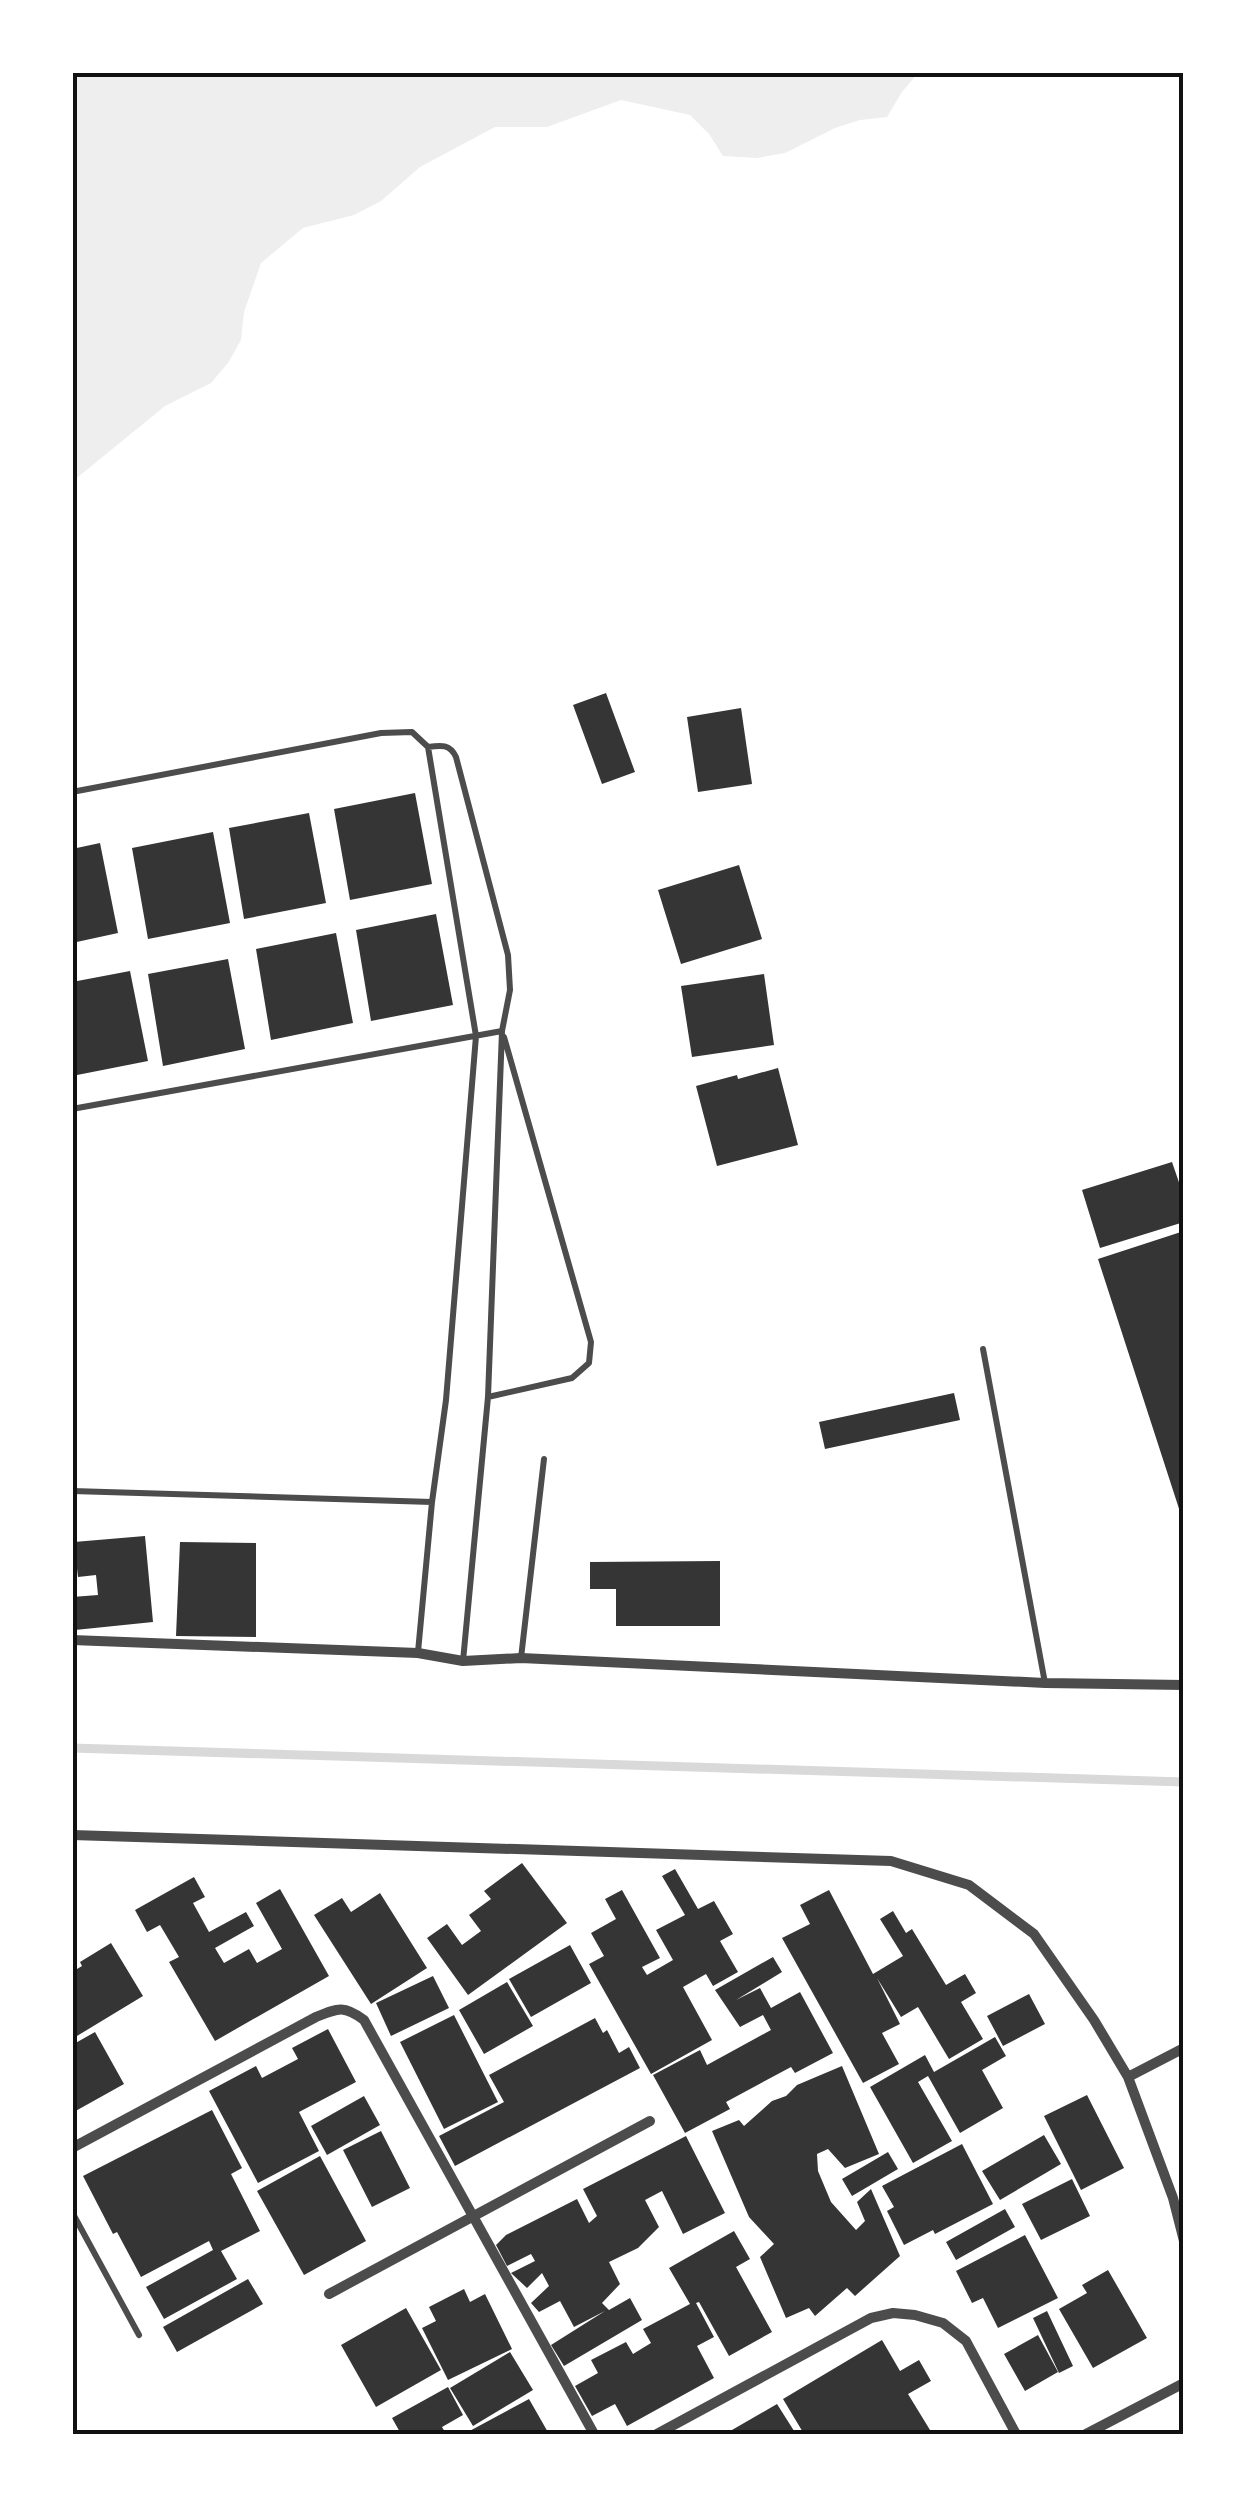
<svg xmlns="http://www.w3.org/2000/svg" width="1256" height="2507" viewBox="0 0 1256 2507" font-family="Manrope,sans-serif">
<rect width="100%" height="100%" fill="#fff"/>
<path fill="#eee" d="M73,72H918V73L902,92L887,117L860,120L835,128L785,153L757,158L723,156L709,134L690,115L621,100L547,127H495L420,167L381,201L354,215L303,228L261,263L244,312L241,340L228,363L211,383L165,406L73,481Z"/>
<g fill="none" stroke-linecap="round" stroke-linejoin="round">
<path stroke="#d9d9d9" stroke-width="9" d="M72,1748L1184,1782"/>
</g>
<path fill="#353535" d="M606,693L635,772L602,784L573,705Z
M741,708L752,784L698,792L687,717Z
M415,793L432,884L350,900L334,809Z
M309,813L326,903L244,919L229,828Z
M213,832L230,923L148,939L132,848Z
M100,843L118,933L72,943V849Z
M739,865L762,939L681,964L658,890Z
M436,914L453,1005L371,1021L356,930Z
M336,933L353,1023L271,1040L256,949Z
M228,959L245,1049L163,1066L148,974Z
M130,971L148,1061L72,1076V982Z
M764,974L774,1045L692,1057L681,986Z
M778,1068L798,1145L717,1166L696,1086L737,1075L738,1079Z
M1172,1162L1184,1197V1222L1100,1248L1082,1190Z
M1184,1231V1520L1183,1521L1098,1259Z
M954,1393L960,1420L825,1449L819,1422Z
M145,1536L153,1622L75,1630L72,1597L98,1595L96,1575L78,1577L74,1542Z
M180,1542L256,1543V1637L176,1636Z
M720,1561V1626H616V1589H590V1562Z
M522,1863L567,1923L468,1995L427,1938L447,1924L462,1945L481,1931L469,1915L491,1899L484,1891Z
M675,1869L698,1909L714,1901L733,1934L720,1941L738,1972L713,1986L706,1974L683,1987L712,2040L651,2074L589,1964L604,1956L591,1933L616,1919L605,1899L622,1890L660,1958L642,1967L647,1975L673,1960L656,1930L685,1915L662,1876Z
M194,1877L205,1897L193,1903L209,1932L246,1912L254,1926L215,1948L224,1963L249,1949L257,1963L282,1949L256,1903L280,1889L329,1976L215,2041L169,1962L179,1957L160,1925L147,1932L135,1910Z
M829,1890L873,1974L903,1956L880,1919L893,1911L906,1933L912,1929L946,1985L965,1974L976,1993L961,2002L983,2039L949,2059L918,2007L901,2017L877,1978L900,2024L882,2033L899,2064L863,2083L782,1938L810,1924L800,1905Z
M380,1893L427,1968L371,2004L314,1915L342,1898L351,1912Z
M111,1943L143,1996L72,2039V1972L82,1966L80,1962Z
M570,1945L591,1983L531,2017L509,1979Z
M773,1957L782,1972L736,2000L760,1988L771,2008L800,1992L833,2053L795,2073L791,2067L726,2102L730,2109L685,2133L653,2075L700,2050L707,2065L771,2030L763,2015L740,2027L715,1990Z
M433,1976L449,2008L391,2036L376,2003Z
M507,1982L533,2026L484,2054L459,2010Z
M1029,1994L1045,2024L1003,2046L987,2016Z
M454,2015L498,2102L444,2129L400,2042Z
M595,2018L603,2033L607,2030L619,2053L629,2047L640,2068L455,2166L439,2136L504,2102L489,2075Z
M328,2029L356,2082L299,2112L319,2151L258,2183L209,2091L256,2066L262,2078L298,2059L292,2048Z
M95,2032L124,2084L72,2113V2045Z
M995,2037L1006,2056L982,2070L1003,2108L960,2133L928,2076L918,2082L952,2141L913,2163L870,2087L925,2055L934,2072Z
M842,2066L879,2154L845,2168L828,2149L817,2154L818,2171L831,2202L856,2230L865,2221L857,2202L871,2189L900,2256L855,2296L847,2288L815,2316L809,2308L786,2318L760,2257L774,2244L749,2217L712,2131L739,2120L744,2126L772,2101L786,2096L797,2085Z
M1087,2095L1124,2168L1081,2190L1044,2116Z
M364,2096L380,2125L327,2155L311,2126Z
M212,2110L242,2168L231,2174L260,2231L221,2251L237,2279L164,2319L146,2287L213,2250L209,2241L141,2277L117,2232L113,2234L83,2176Z
M381,2131L410,2188L372,2207L343,2150Z
M1044,2135L1061,2164L1000,2200L982,2171Z
M686,2136L725,2213L683,2234L662,2191L645,2200L659,2227L638,2248L609,2262L620,2284L602,2303L609,2310L630,2298L642,2320L564,2366L551,2345L605,2311L574,2327L560,2301L539,2312L531,2303L549,2286L542,2273L527,2288L511,2273L535,2261L531,2254L507,2266L496,2245L506,2235L577,2199L589,2223L597,2216L583,2189Z
M962,2144L993,2204L935,2234L933,2230L904,2245L887,2211L894,2207L882,2186Z
M888,2152L898,2169L852,2196L842,2179Z
M320,2156L366,2241L304,2275L257,2191Z
M1072,2179L1090,2216L1041,2240L1022,2204Z
M1005,2209L1015,2227L956,2260L946,2242Z
M734,2231L750,2259L736,2267L772,2332L729,2356L699,2302L696,2303L714,2337L697,2346L714,2378L627,2426L615,2404L592,2416L575,2386L598,2373L591,2360L626,2342L633,2354L651,2343L643,2329L690,2304L669,2268Z
M1025,2235L1058,2298L998,2328L983,2298L972,2303L956,2271Z
M1108,2270L1147,2338L1093,2368L1059,2309L1087,2293L1082,2285Z
M248,2279L263,2304L177,2352L163,2327Z
M464,2289L470,2302L485,2294L512,2349L448,2380L422,2328L436,2321L429,2307Z
M406,2308L441,2370L376,2407L341,2345Z
M1047,2311L1073,2366L1059,2373L1033,2318Z
M1038,2335L1058,2372L1025,2391L1004,2354Z
M882,2340L900,2371L919,2360L931,2381L908,2394L930,2430L922,2434H804L783,2399Z
M510,2352L533,2390L473,2426L450,2388Z
M448,2387L463,2415L442,2427L446,2434H401L392,2418Z
M529,2399L549,2434H464Z
M777,2404L796,2434H725Z"/>
<g fill="none" stroke-linecap="round" stroke-linejoin="round">
<path stroke="#4c4c4c" stroke-width="6" d="M72,792L381,733L412,732L428,747L476,1036L446,1400L432,1502L418,1652
M72,1109L502,1031L510,990L508,955L456,757C450,744 441,745 428,747
M983,1349L1045,1683
M488,1397L572,1378L589,1363L591,1342L504,1037
M72,1491L432,1502
M521,1658L544,1459
M463,1661L488,1397L502,1031
M72,2212L139,2335"/>
<path stroke="#4c4c4c" stroke-width="10" d="M72,1640L418,1653L463,1661L521,1658L1045,1683L1184,1685
M72,1835L891,1861L969,1885L1034,1934L1094,2020L1128,2077L1173,2198L1184,2241
M1128,2077L1184,2048
M72,2148L316,2017C338,2008 344,2005 364,2020L594,2434
M329,2294L650,2121
M657,2434L871,2318L893,2313L915,2315L943,2323L966,2341L1016,2434
M1086,2434L1184,2383"/>
</g>
<rect width="1256" height="2507" fill="none" stroke="#ffffff" stroke-width="150"/>
<rect x="75" y="75" width="1106" height="2357" fill="none" stroke="#111" stroke-width="4"/>
</svg>
